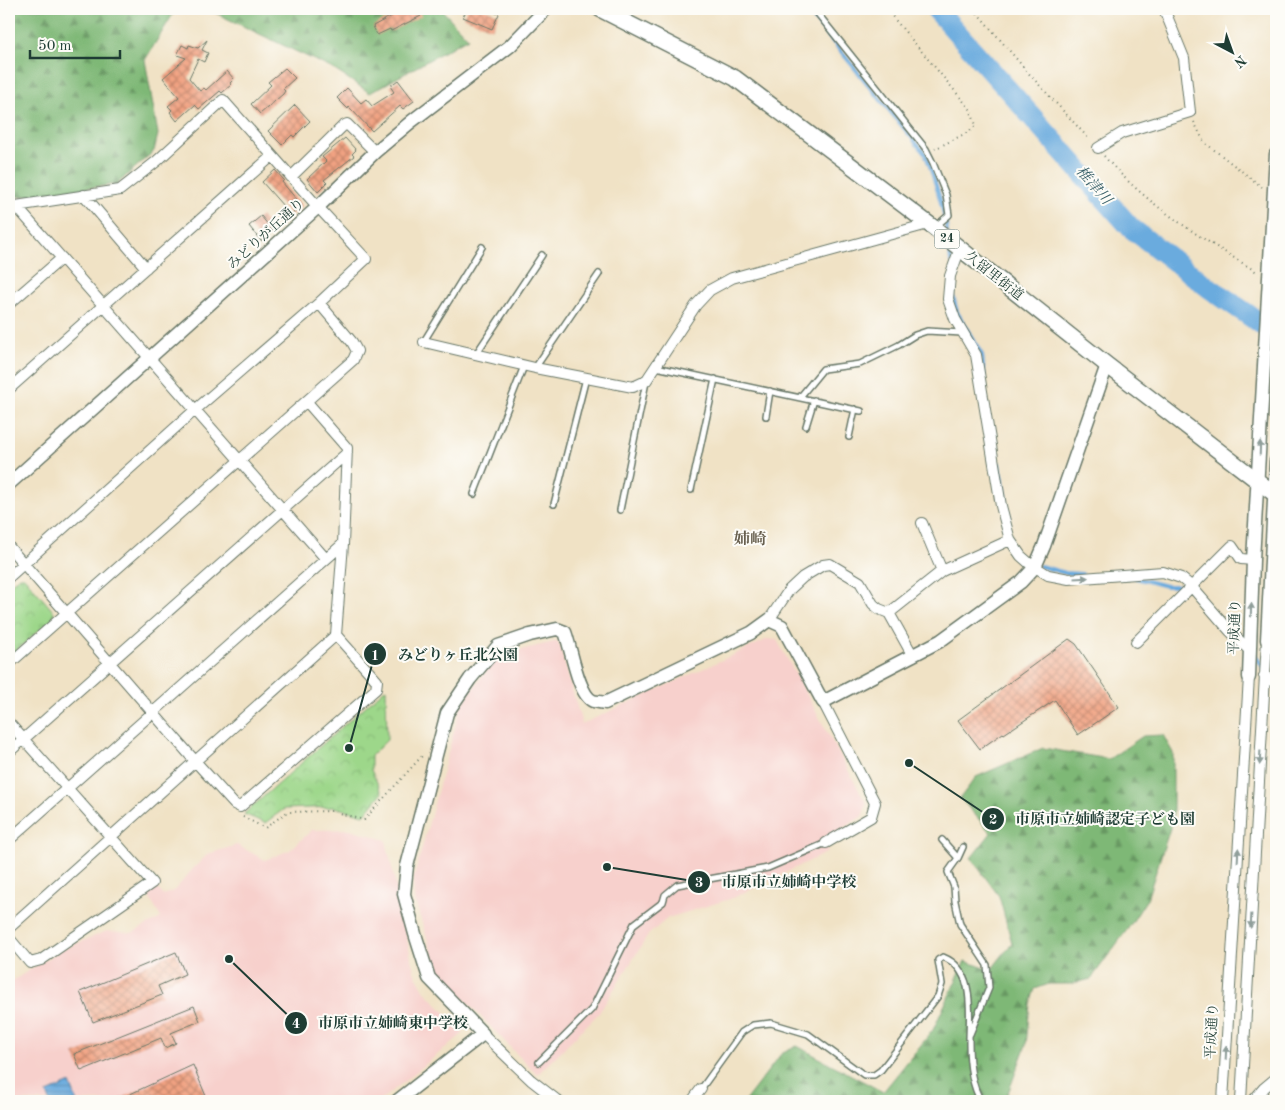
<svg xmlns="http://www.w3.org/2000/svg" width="1285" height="1110" viewBox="0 0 1285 1110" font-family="'Old Standard TT','Noto Serif JP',serif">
<defs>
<pattern id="forest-firs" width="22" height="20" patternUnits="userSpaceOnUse" patternTransform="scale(1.25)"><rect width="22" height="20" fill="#7eb876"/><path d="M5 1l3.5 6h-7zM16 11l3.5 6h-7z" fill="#679762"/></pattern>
<pattern id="park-crowns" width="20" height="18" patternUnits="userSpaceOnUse" patternTransform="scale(1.25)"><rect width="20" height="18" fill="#9dd78a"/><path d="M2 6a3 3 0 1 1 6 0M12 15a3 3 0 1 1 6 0" fill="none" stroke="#87b978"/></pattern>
<pattern id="water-rules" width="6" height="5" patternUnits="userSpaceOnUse" patternTransform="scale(1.25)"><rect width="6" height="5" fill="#6babde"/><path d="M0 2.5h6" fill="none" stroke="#578cb5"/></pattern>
<pattern id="building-cross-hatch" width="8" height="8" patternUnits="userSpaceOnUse" patternTransform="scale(1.25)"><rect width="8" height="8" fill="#f1a282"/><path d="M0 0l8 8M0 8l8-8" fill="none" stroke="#c3856b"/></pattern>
</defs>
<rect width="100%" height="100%" fill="#fdfcf7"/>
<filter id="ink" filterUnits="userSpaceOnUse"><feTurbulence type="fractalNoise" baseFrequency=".02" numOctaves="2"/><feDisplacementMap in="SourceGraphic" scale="10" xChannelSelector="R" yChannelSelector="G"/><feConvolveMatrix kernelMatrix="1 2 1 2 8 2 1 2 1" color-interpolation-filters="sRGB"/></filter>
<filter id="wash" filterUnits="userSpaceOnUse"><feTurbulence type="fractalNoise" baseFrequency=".0096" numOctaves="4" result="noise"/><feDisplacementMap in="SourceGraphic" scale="20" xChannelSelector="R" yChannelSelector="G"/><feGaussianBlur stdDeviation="1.12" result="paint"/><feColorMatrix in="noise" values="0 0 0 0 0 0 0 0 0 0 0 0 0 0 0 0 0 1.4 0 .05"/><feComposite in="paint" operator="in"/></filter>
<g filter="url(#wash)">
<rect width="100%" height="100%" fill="#f0e2c5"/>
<path fill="#f7d0cc" d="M768,639L777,640L866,803L863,816L831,835L823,838L828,852L733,898L668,918L649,934L599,1013L537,1075L438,972L414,898L413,881L461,705L490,666L500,658L512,652L558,641L582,724Z
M350,829L386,840L414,972L425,991L464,1033L390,1093L379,1101H9V979L14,980L61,950L107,931L132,933L161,918L148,895L147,888L152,883L163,895L175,890L191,871L208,854L237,845L265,860L290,850L312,830Z"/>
<path fill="url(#forest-firs)" stroke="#4e7a55" d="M9,9H176L145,60L158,134L154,151L117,184L9,198Z
M207,9H441L468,38L370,93L333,69Z
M1163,735L1173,753V819L1147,899L1129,927L1091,979L1071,984H1049L1035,989L1030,1004L1026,1045L1005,1101H745L781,1054L797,1046L883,1092L933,1030L965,961L991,970L1012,943L999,896L971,858L991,833L960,798L976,777L1043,748L1109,759L1143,736Z"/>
<path fill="url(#park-crowns)" stroke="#5e8a5f" d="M19,577H24L54,612V617L9,657V585Z
M386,688L387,740L371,756V770L382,793L364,815L334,807L284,809L265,823L244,814Z"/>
<path fill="url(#water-rules)" stroke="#457489" d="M70,1083L77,1101H50L47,1093Z"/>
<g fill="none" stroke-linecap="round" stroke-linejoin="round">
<path stroke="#6babde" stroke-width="4" d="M806,9L926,155C935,180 943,205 947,231
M949,246L951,261
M954,278L953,296L957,312L982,355L984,376
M999,464L1009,519
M1040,566L1065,573L1082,574
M1136,578L1166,586H1186
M1253,653L1264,668"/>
<path stroke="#6babde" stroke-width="21" d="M936,9L1131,228L1208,287L1276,334"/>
</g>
<g id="blocks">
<path fill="url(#building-cross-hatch)" d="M395,9H418L421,16L391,31L390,29L377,35L373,26L397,13Z
M467,9H485L499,14L492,29L463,17Z
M207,40L202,50L208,53L204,62L198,59L189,78L200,91L204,88L206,90L227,71L234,79L230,83L232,84L222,93L220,91L199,109L195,105L177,121L170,112L172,110L168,106L179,97L163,78L186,58L177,55L182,45L188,48L189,45L198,48Z
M285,68L295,78L283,89L285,91L283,94L260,114L251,104L271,85L268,82Z
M398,80L414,101L403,109L400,106L372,131L349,107L348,109L337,98L347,88L361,103L366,99L372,106L394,92L390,86Z
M295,105L310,121L294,137L292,135L282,145L268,131Z
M345,138L356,150L352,154L354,156L324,180L327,183L318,192L307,179L326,161L322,157Z
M275,170L284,180L282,182L302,206L291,215L262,182Z
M261,216L273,231L261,241L249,226Z
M1069,639L1076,644L1119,707L1078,735L1055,700L1004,734L1003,733L980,749L958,720Z
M176,952L185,974L158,986L162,995L93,1022L80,992Z
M194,1006L200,1021L171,1033L176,1043L165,1048L161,1038L81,1071L74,1054Z
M193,1065L208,1101H115Z"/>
</g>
</g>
<g filter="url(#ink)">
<use href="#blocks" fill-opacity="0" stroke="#687767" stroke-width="1"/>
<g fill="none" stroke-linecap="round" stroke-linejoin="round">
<defs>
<path id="service" d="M814,9L926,149L933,163L946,195L949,215L936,226
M424,341L482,247
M476,354L542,255
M656,367L861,411
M535,368L599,274
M800,397L823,369L860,364L899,345L915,335L927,331L962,333
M766,416L770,391
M806,426L814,400
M849,437L855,409
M691,490L715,379
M474,494L524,366
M554,504L586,378
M620,510L646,382
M942,840L958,858
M963,847L958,858L948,872L954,887L955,901L960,924L987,965L989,988L970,1034
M539,1062L592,1009L634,924L663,902L665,895L677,885L768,868L826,843
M701,1089L742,1032L753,1025L771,1023L808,1034L864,1075H874L881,1070L938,996L942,984L938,960L943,957C976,970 969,1013 969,1042C969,1062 971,1084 981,1101"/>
<path id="minor" d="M1098,148L1122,133L1190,112L1184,58L1164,9
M291,177L343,126L347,124L375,152
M84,195L146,268
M9,206H16L120,190L157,161L223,100L318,207L366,259L319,303L195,410L9,577
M16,206L326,559
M960,248L950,276L948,299L955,319L976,355L1001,506L1010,540L1021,556L1029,563L1048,575L1069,579L1163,572L1181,578L1191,586L1230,631L1249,650
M9,304L62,258
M424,342L535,368L633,387L646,381L696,305L710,290L732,278L928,224
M9,389L272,156
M922,523L942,571
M9,547L195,761L234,804L240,807L376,689L377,681L336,635L343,544L347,448L307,402
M889,613L942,571L1010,540
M769,620L789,590L803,577L823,565L830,564L860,582L873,604L879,609L889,613L913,656
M1136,642L1232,546L1241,559L1253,560
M9,664L353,360L357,351L352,342L319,303
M1264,676L1276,683
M823,702L875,803L871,817L826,843
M9,723L152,883L41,960L30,963L9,938
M9,752L347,453
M9,840L343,544
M9,928L336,635
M483,1034L531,1080L558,1101
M692,1101L701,1089
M1223,1101L1249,677
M1241,1101L1267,640
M1253,1101L1264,1088L1276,1078"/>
<path id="tertiary" d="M9,484L318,207L375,152L412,121L510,46L546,9
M1267,640L1276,461
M1249,677L1253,560L1276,154
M397,1101L483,1034L429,978L415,934L404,894L407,866L447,713L470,679L498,646L530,635L557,629L565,632C571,647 578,695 593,701C597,702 602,702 605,703L751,633L769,620L782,626L823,702L940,641L1021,582L1035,567L1044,546L1107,365"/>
<path id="primary" d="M600,9L735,78L934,228L1107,365L1276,495"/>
</defs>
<use href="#service" stroke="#687767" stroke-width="8"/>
<use href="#minor" stroke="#687767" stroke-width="12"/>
<use href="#tertiary" stroke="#687767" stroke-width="15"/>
<use href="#primary" stroke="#687767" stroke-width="18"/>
<path stroke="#687767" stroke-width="2" stroke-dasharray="1 4" stroke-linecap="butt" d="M886,9L970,109L976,125L970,131L935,149
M974,9L1031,76L1090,140
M1194,122L1204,142L1262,187
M1104,156C1147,206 1202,238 1257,272
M243,817L265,828L287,812L332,811L364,820L422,756"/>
<use href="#service" stroke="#fff" stroke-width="5"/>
<use href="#minor" stroke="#fff" stroke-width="10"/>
<use href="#tertiary" stroke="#fff" stroke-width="12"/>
<use href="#primary" stroke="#fff" stroke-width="15"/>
</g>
<defs><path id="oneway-solid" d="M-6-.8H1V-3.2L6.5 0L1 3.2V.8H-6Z" transform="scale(1.25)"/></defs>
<g fill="#8f9e9a">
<use href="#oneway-solid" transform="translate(1260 448) rotate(-88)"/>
<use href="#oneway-solid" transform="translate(1081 578) rotate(-4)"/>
<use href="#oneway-solid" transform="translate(1251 610) rotate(-88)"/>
<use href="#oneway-solid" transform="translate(1260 758) rotate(93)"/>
<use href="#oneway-solid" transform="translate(1238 855) rotate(-87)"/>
<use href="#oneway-solid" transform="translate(1251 921) rotate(93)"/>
<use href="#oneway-solid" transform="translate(1226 1053) rotate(-87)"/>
</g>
</g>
<g text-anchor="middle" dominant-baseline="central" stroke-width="4" stroke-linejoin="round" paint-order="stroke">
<rect fill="#fdfcf7" stroke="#62766e" stroke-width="1" x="934.5" y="229.5" width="25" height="19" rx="4"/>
<g font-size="12" font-weight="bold" fill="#1f3d34">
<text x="947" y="239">24</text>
</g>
<g font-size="14" fill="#1f3d34" stroke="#fdfcf7">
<text transform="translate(266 234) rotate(-42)">みどりが丘通り</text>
<text transform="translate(994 276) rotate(38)">久留里街道</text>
<text transform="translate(1235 627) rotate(-88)">平成通り</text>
<text transform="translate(1212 1031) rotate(-87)">平成通り</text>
</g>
<g font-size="15" font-style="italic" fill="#365e67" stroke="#fdfcf7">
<text transform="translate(1093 186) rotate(49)">椎津川</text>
</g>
<g font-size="16" font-weight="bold" fill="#68604f" stroke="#fdfcf7">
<text x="750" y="540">姉崎</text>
</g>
</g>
<path fill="none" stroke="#1f3d34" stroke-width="2" d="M349 748L375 654M909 763L993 819M607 867L699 882M229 959L296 1023"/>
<g fill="#1f3d34" stroke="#fdfcf7" stroke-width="2">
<circle cx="349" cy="748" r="5"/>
<circle cx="909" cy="763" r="5"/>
<circle cx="607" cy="867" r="5"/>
<circle cx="229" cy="959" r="5"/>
<circle cx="375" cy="654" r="12"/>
<circle cx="993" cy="819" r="12"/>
<circle cx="699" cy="882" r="12"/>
<circle cx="296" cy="1023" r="12"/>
</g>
<g font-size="15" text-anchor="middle" font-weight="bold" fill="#fff">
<text x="375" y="660">1</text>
<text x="993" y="824">2</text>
<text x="699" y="887">3</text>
<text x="296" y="1028">4</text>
</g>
<g font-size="15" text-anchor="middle" font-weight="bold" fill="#1f3d34" stroke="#fdfcf7" stroke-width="4" stroke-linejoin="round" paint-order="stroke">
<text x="458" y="660">みどりヶ丘北公園</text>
<text x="1105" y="824">市原市立姉崎認定子ども園</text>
<text x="789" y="887">市原市立姉崎中学校</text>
<text x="393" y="1028">市原市立姉崎東中学校</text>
</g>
<rect width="1285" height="1110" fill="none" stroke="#fdfcf7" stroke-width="30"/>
<g transform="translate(1232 52) rotate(139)" stroke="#fdfcf7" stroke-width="4" paint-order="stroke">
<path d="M0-4L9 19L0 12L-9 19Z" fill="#1f3d34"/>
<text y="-8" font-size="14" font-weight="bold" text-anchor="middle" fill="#1f3d34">N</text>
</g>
<path d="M30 50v8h90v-8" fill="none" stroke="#1f3d34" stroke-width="2.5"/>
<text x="38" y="50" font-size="15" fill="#1f3d34" stroke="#fdfcf7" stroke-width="4" paint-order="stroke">50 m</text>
</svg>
